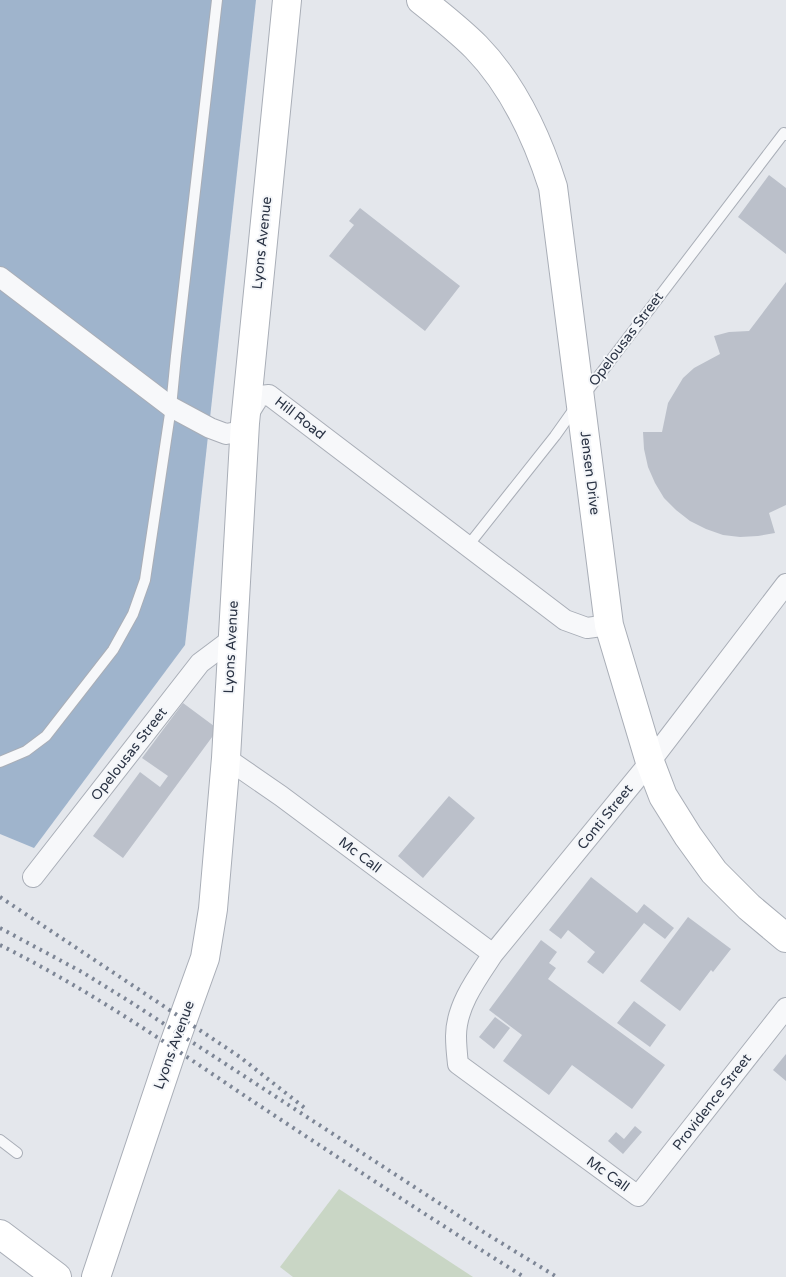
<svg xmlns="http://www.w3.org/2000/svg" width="786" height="1277" viewBox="0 0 786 1277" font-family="'Varela Round',sans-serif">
<rect width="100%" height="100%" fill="#e4e7ec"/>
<path fill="#c9d6c5" d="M339,1189L473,1277H293L280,1267Z"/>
<path fill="#9fb4cc" d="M0,0H256L185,645L34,848L0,834Z"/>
<path fill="#bbc0ca" d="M769,175L786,188V254L738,217Z
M360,208L460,286L425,331L329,256L354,225L349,221Z
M786,282V505L769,513L775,533L758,536L740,537L723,535L706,529L690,521L676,510L664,498L655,483L648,467L644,449L643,432H662L668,403L683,378L694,368L720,354L714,336L729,332L749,331Z
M183,703L218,729L123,858L93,836L140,772L160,787L168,776L142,758Z
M449,796L475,818L423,878L398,856Z
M591,877L637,913L644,904L674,928L665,939L644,923L603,974L587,962L595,952L568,930L561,939L549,930Z
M688,917L731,949L713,972L711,970L680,1011L640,981Z
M541,940L557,952L549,963L556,968L548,979L665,1065L632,1109L572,1065L549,1095L503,1061L522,1035L489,1010Z
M634,1001L666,1025L650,1047L617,1023Z
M495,1017L510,1028L494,1049L479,1037Z
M786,1054V1081L773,1070Z
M635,1126L642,1132L623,1154L608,1141L616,1132L624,1139Z"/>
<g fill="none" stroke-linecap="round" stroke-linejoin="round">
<defs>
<path id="lane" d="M585,394L784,133L786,135
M467,547L555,436L577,405
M0,762L26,751L46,736L113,650L133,614L145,580L171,407L176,356L217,0
M0,1140L17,1153"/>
<path id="street" d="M0,277L171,407L210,428L226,434L237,432C246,421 251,407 260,396L269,395L565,620L587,628L609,625
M786,584L650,762L493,954C477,978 456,1006 456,1036C456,1045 457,1055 458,1064L638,1196L786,1008
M226,758L281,796L493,954
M33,877L200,663L232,639"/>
<path id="secondary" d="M421,0C440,15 459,30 476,47C514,86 537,137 553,187L609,625L650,762L663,796L688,836L714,872L749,907L786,938
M0,1234L57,1277
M96,1277L173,1047L205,958L213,909L226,758L245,423L287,0"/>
</defs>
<use href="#lane" stroke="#a9aeb7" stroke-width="12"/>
<use href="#street" stroke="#a9aeb7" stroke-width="22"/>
<use href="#secondary" stroke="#a9aeb7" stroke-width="30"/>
<use href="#lane" stroke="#f7f8fa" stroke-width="10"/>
<use href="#street" stroke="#f7f8fa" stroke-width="20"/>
<use href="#secondary" stroke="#fff" stroke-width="28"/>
<path stroke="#7d8696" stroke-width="4" stroke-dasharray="2.5 5" stroke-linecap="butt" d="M0,897L240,1057L306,1109
M0,928L82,972L132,1003L485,1233L557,1277
M0,945C86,988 165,1042 245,1096C337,1157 430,1218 524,1277"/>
</g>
<g text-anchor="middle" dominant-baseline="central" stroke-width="4" stroke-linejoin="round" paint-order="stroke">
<g font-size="14" fill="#2b3445" stroke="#f4f6f9">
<text transform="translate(262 243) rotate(-84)">Lyons Avenue</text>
<text transform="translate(626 339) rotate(-53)">Opelousas Street</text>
<text transform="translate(300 418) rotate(38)">Hill Road</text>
<text transform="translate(590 473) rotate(83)">Jensen Drive</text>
<text transform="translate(231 647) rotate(-87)">Lyons Avenue</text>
<text transform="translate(129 754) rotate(-52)">Opelousas Street</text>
<text transform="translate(605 817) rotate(-51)">Conti Street</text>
<text transform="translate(360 855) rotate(37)">Mc Call</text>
<text transform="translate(174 1045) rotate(-70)">Lyons Avenue</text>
<text transform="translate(712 1102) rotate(-52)">Providence Street</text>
<text transform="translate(608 1174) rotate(36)">Mc Call</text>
</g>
</g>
</svg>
